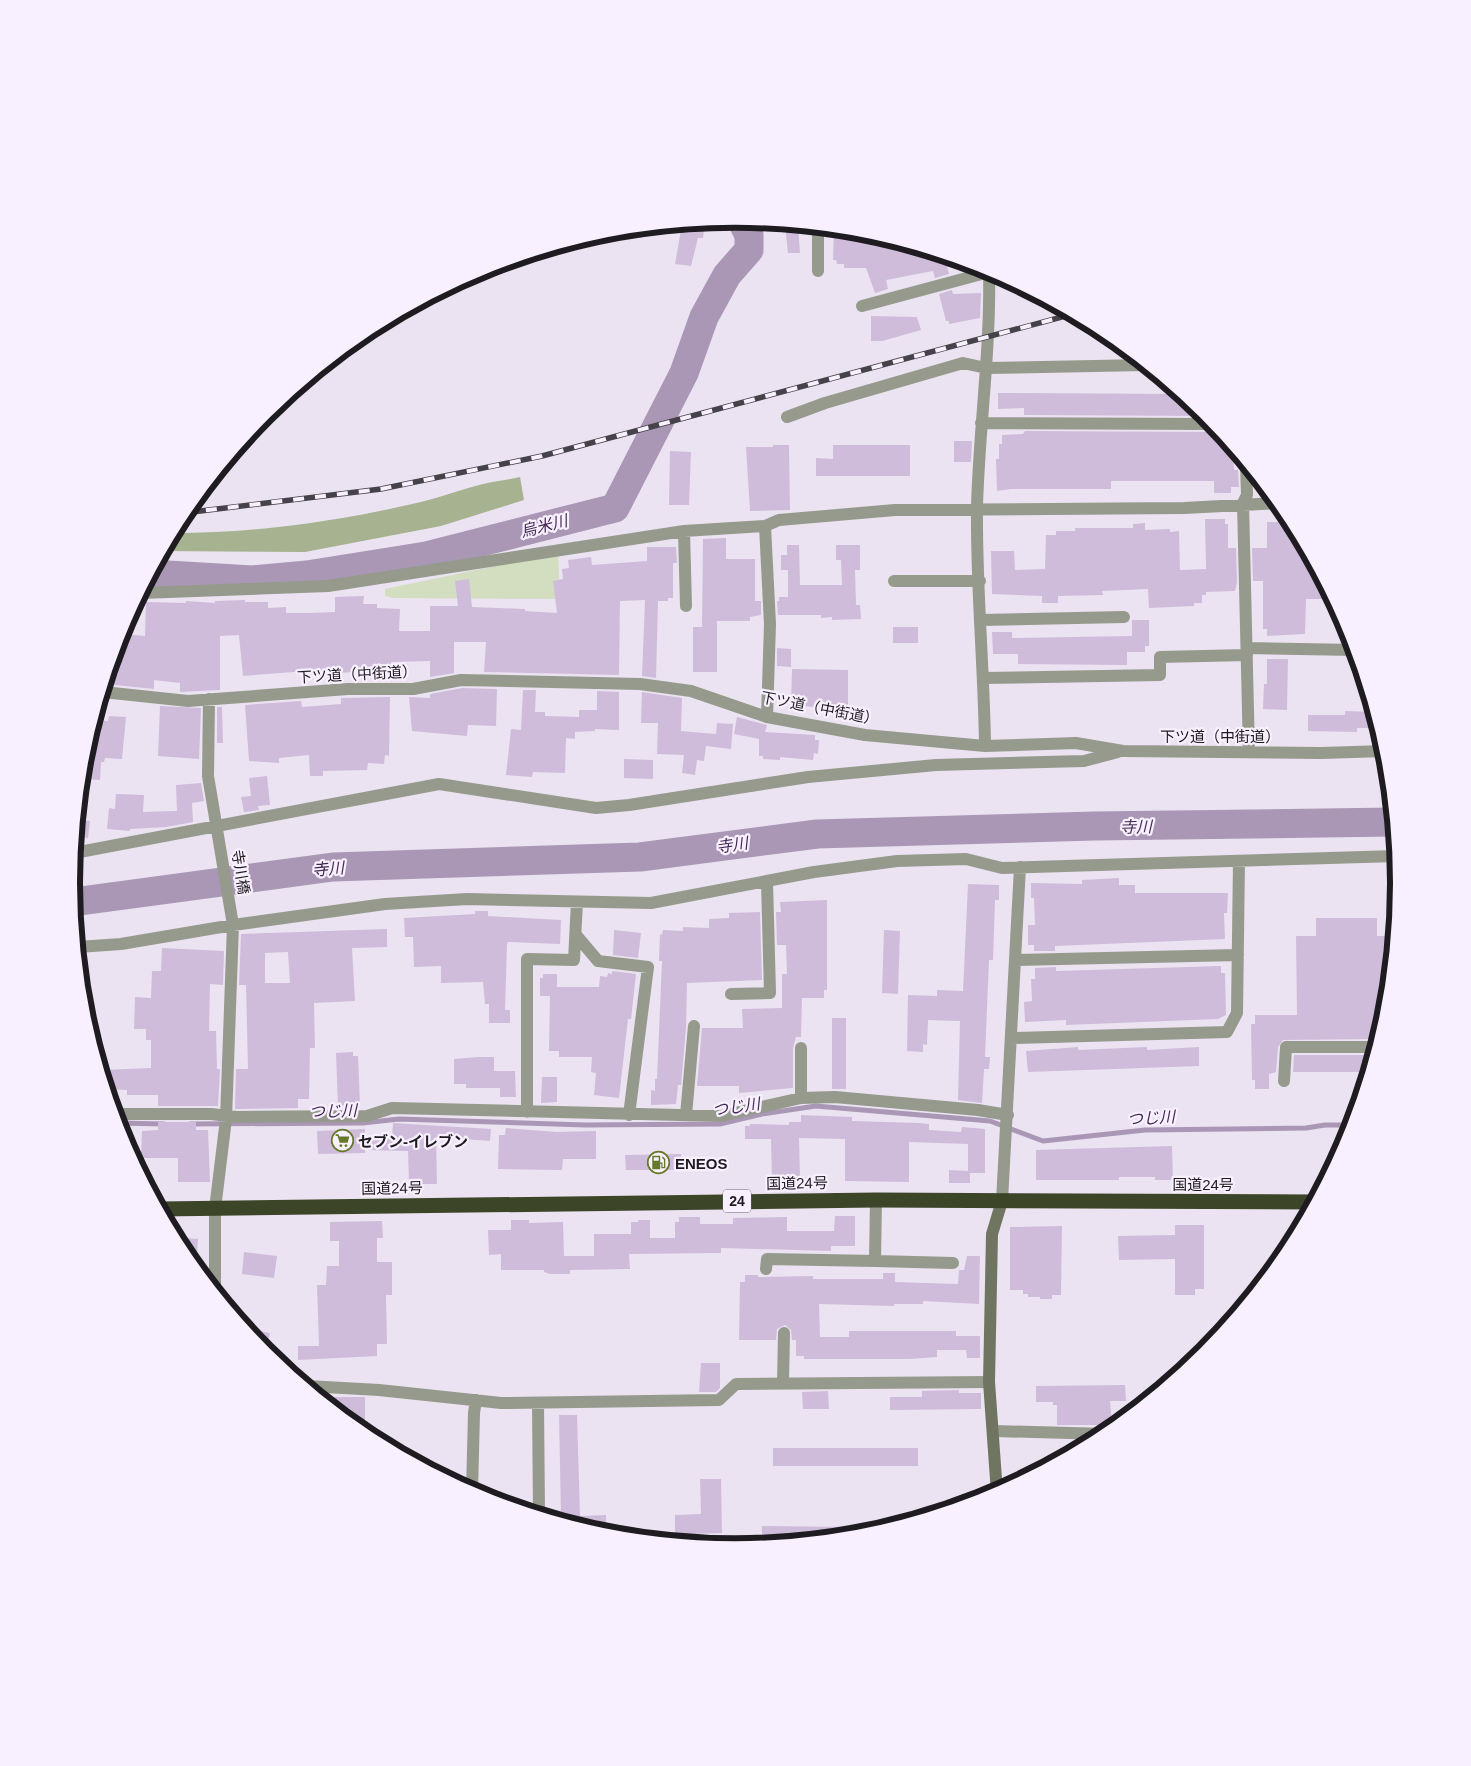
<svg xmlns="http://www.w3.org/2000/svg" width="1471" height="1766" viewBox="0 0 1471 1766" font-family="Helvetica,'Noto Sans JP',sans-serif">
<rect width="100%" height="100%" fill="#ebe3f1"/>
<path fill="#d3ddbf" d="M558,553L560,599L394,598L385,596V589Z"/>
<path fill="#a7b291" d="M520,477L524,500L441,526L305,552L163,551L173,533C256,533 341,521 421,502C442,497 462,489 483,484C496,481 508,480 520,477Z"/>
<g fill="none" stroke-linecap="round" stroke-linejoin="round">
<path stroke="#a997b5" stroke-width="5" d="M117,1123L164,1124
M190,1124L363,1123L399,1119L585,1125L720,1124L762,1114L816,1106L990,1121L1043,1141L1145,1130L1306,1128L1325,1125H1353"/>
<path stroke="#a997b5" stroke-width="29" d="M151,574L252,580L307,575L426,556L615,508L684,373L704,317L727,275L749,250V235L741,219
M73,902L333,867L640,857L817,834L1095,826L1394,822"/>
</g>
<path fill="#cfbcdb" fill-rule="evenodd" d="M705,222L703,238H698L691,266L675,264L682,224Z
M785,224L798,225L800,253H788Z
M834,229L865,232L918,248L919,251L926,250L972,264V266L947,267L949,274L935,278L933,271L886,280L888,289L875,293L866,268H844V264H837L836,260H833Z
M952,290L953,294L981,293L980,318L949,324V321H946L939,294Z
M871,316L917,317L921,330L882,341H871Z
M998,393L1182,394L1207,416L1024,415V408L998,409Z
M1219,430L1233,448L1234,470H1238L1239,487H1231V493H1214V481H1111V489H1011L997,491L996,459H999V444H1002V435L1023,434L1025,431L1214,432Z
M954,441H972L971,462H954Z
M773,445H789L790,510L750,511L746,447H773Z
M833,445H910V476H816V458L833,459Z
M670,451L691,452L689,505H669Z
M1205,519H1225V524H1228V548H1236L1237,582L1235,591L1206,592V595H1202V603H1194V606L1149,608L1148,589L1102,591L1103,595L1058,596V603H1042V596L992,594L991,551H1014L1015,570L1045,569L1046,535H1056V531H1075V528H1133V524L1145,523V530L1170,529V532L1179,531L1180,570L1206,569Z
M1267,522H1292L1316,566V585H1326L1333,599H1306L1305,634L1267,636V629H1263V581H1253L1252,548H1267Z
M726,538V559H755V601H761V615L750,617V621H717V672H693V627H702L703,539Z
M787,545H799L800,585H842L841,560H836V545H860V570H855L856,605H860L861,619L832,620V617L821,618V615H778L777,601H779V597H788V570H781V555H787Z
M647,547H676L677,563H673V598H668V601H658L656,678L642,676L645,600L620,601L619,675L484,672L486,642H454V673L430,677V661L391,662V671L329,673V671L293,672L243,676L239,635L220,636V690L180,692V683L154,680V689L105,684L120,634L145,636L146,602L186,603V601L215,603V601L245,600V602H268V608L286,607V613H308L335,612V597L364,596L363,604H377V608L400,609L399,631H430V606H458L455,581L469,579L472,607L525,609V611L557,613L553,581L563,579L562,569L569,568L568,560L591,557L592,565L647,561Z
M1132,620H1149V646H1145V652H1127V665L1018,664V654H993L992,632H1012V638L1132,636Z
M893,627H918V643H893Z
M777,648L791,649V667L777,666Z
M1267,659H1288L1287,710L1263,709L1264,684H1267Z
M792,669L848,670V710L791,705Z
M462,688L497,689L496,726L468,725L467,736L412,731L409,697L430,698V694Z
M523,690H536L535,712H545V716L579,717V710H597V691L619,692V730L595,729V731L575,732V739L566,738L565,773L533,772L532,777L506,775L511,729L521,730Z
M642,692L682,698L681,731L716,734L717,723L733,724L731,749L706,746L704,761L697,760L695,775L682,773L684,755L657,754L658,723H641Z
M390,697L389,756L385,755L384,764L368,763L367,770L323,771V776H310L309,755L279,758V763L249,761L245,705L301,701L302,707L341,704V698Z
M160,706L201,708L199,759L158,756Z
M217,707H222L223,743H217Z
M1345,711L1374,712L1379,728H1357V732L1308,731V715H1345Z
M109,716L126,717L122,759L105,758L104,762H101L100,780L82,779L83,766L88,767L91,739H95L97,720L108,721Z
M737,717L767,725L765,732L815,735V740H819L818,754L814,753L813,760L780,757V760L763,759V756H759V739L734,734Z
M624,759L653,760V779L624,778Z
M267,776L270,805L258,806L259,810L244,812L241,797L251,796L249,778Z
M201,783L204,801L192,803L193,822L166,827L130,829V831L107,829L109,808L115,809L116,794L144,795L143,812L177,811L176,785Z
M78,820L90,821L88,838L76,836Z
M1119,878V885H1135V893H1228L1227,913H1224L1225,939L1055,946V951H1034V945H1028V925H1035L1034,898H1031V883L1082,884V880Z
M968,884L999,885V900H995L993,960H989L985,1057H990L989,1069H984L982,1103L958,1100L960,1021L928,1020L927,1045L923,1044V1052L907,1051L908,995L937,996V990L963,991Z
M827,900V990H824V998H802L801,1037H796L793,1048V1088L739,1093V1086H697L702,1028H743L742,1009L782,1008V974H787L786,945H777L776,912H781L780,902Z
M475,911H488V916L561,920L560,944L508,942L507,944L505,1010H510V1023H489V1004H485L483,982L441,983V966L414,967L413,937H405L404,918L475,914Z
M760,912L762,980L687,983L686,1028L681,1085H678L676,1104L651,1105V1090L655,1091V1079H657L662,961H659L660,934L662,935L663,930L683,931V927L709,928V919L729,918V913Z
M1316,918H1377V936H1394L1387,1013L1379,1039L1283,1040L1278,1047L1276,1072L1269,1074V1089H1255V1080H1252L1251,1024H1255V1015H1297L1296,936H1316Z
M387,929V947L352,948L355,1001L314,1003L315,1048H310L309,1099H298V1108L235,1109L236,1069H248L246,985H239L241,934ZM288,952L290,983H265V953Z
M614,930L641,933L638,958L613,955Z
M884,930L900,931L898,994L882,993Z
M162,948L224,951L223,985L210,984L209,1031H216L217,1069H220L218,1106H158V1095H127V1090L107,1089L102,1070L151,1068V1040H146V1029H134L135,997L151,998L152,971H161Z
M1221,966V973H1225L1226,1015L1218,1019L1066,1025V1020L1025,1022L1024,1002L1032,1001L1031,979H1035V968L1056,967V971Z
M612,971L636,974L631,1019H628L619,1098L594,1095L596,1073L591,1072L592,1057H559V1051H549L550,996H540V978H543V974H557V987H599L600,976L607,977L608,973L612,974Z
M832,1018H846V1089H832Z
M1078,1047V1050L1147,1047V1050L1199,1047V1066L1028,1072L1026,1051Z
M353,1052V1056H358L360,1105L338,1106L336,1053Z
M1294,1055H1374L1369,1072H1293Z
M478,1057H494V1071H515L516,1097H500V1088H466V1084H454V1059Z
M542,1077H557V1102L541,1103Z
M801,1115L852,1117V1121L920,1123L929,1124V1130L961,1132L962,1127L985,1129V1173H970V1183H949V1170L968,1171V1144L909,1142V1182L845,1181V1139L799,1138L800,1179H772L771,1139H745V1126H750V1124L789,1125V1122H801Z
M158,1122H196V1130H208L210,1182H178V1158H141L142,1131L158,1130Z
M393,1123L491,1129L490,1141L436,1137L437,1184H409L408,1151L365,1150V1153L318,1154L317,1131L365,1129V1138H392Z
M506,1128L557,1132L596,1131V1159H563L562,1170L498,1169L499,1135H505Z
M1172,1146L1173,1180H1155V1177H1119V1180H1036V1150Z
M681,1154V1170H626L625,1155Z
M835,1216H855V1246H831V1251L721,1248V1253L629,1254L630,1269L570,1270V1274H550L544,1272V1270H501V1254L489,1255L488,1230H511V1220H529V1223L563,1222L564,1256H594V1234H631V1222H638V1220H650V1238H675V1222H679V1217H700V1224H733V1218L787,1217V1231H834Z
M382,1221L383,1238H377V1262H392V1295H386L387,1344H377V1356L298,1360V1346H319L317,1285H326L327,1266H339V1241H330V1222Z
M1175,1225H1204V1289H1195V1295H1175V1259L1119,1260L1118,1236L1175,1235Z
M1062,1226L1061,1295H1052V1299H1040V1297H1028V1294H1023V1290H1010V1227Z
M175,1237L198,1239L196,1267L183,1252Z
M244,1252L277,1256L274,1278L242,1274Z
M967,1256H980L979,1304L923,1301V1304H894V1306L819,1304L820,1337H849V1331H956V1336H980V1358H967L966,1350H937V1357L910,1359H804V1356H796V1340H792L791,1330L785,1325L777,1329L776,1340H739L740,1282H745V1275H758V1277L813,1276V1279H883V1273H895V1282L958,1284L959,1270H964Z
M246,1328L270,1333L266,1353V1352Z
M701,1363H720V1388L716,1392H699Z
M1125,1385L1126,1401H1110L1112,1425H1057V1405H1053V1402H1036V1386Z
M959,1390V1393H981V1409L890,1410V1397H922V1391Z
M828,1391L829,1409H803L802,1392Z
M320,1397H365V1434L357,1427Z
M559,1415H577L580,1516L606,1515V1534L554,1519L555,1516H561Z
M773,1448H918V1466H773Z
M700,1479H721L722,1533L692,1534V1543L675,1541V1515L701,1514Z
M762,1526L849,1527L850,1536L762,1544Z"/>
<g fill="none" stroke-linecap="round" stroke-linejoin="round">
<path stroke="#959a8c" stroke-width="12" d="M818,271V227
M862,306L989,272
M787,417L825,403L963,363L986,368L1146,365
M981,423L1214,424
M1246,464L1247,495L1243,503L1249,752
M765,526L770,624L767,717
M684,531L686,606
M894,581H980
M141,593L328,586L684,531L765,526L779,520L895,510L1184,508L1279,503
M981,620L1124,617
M1247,648L1356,650
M983,678L1160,675V657L1247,655
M103,692L188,701L348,689H413L461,680L640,684L691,691L767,717L865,735L985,746L1076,743L1123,751L1321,753L1386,751
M209,699L208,776L233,925L226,1119L215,1209V1290
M985,746C984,666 976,587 977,507C979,428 991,349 989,269
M74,853L439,784L596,808L629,805L808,777L936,765L1084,761L1118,752
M576,935L598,961L648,967L629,1115
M78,947L121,944L233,925L385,904L467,899L651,903L814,872L897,861L966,859L1002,868L1397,856
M1015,960L1238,955
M731,994L770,993L767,882
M1012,1038L1227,1032L1237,1013L1239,861
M801,1048V1098
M1284,1081L1286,1047H1377
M527,1112V959L574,960L577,902
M115,1114H211L237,1117L367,1116L392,1108L721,1116L801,1098L835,1097L978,1110L1008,1115
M686,1115L694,1026
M1002,1201L1020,867
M875,1261L953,1263
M766,1269L767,1259L875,1261L876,1200
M783,1383L784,1333
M307,1386L379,1390L501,1403L719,1400L736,1384L989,1382
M538,1404L539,1514
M994,1431L1106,1434
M472,1492L474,1413L476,1400"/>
<path stroke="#6f7560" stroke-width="12" d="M997,1493L989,1382L992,1234L1002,1201"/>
<path stroke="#3d4528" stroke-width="15" d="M160,1209L876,1200L1315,1202"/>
<defs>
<path id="rail" d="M184,513L381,489L542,456L1073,314"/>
</defs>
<use href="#rail" stroke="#464249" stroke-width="5.5"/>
<use href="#rail" stroke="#f8f0fe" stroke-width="4" stroke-dasharray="11" stroke-linecap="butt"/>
</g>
<defs>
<symbol id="supermarket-ring" viewBox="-11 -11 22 22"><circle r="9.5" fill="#f8f0fe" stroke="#667928" stroke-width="1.5"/><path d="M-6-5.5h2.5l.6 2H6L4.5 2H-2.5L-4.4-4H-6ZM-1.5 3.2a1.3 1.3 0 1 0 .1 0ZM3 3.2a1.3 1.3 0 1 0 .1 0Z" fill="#667928"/></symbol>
<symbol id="fuel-ring" viewBox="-11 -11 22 22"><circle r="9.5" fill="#f8f0fe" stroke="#667928" stroke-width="1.5"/><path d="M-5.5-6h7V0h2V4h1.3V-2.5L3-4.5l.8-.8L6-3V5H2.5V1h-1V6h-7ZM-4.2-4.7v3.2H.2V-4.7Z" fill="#667928"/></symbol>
</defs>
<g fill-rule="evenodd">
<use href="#supermarket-ring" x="330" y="1128" width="25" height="25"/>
<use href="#fuel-ring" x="646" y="1150" width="25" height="25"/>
</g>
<g text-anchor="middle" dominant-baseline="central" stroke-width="4.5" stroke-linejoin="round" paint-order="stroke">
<rect fill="#f8f0fe" stroke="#605c63" stroke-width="1" x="723" y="1189.5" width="28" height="23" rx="4"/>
<g font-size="14" font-weight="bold" fill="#1f1c21">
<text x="737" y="1201">24</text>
</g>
<g font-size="15" fill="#1f1c21" stroke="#f8f0fe">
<text transform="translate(357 674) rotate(-3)">下ツ道（中街道）</text>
<text transform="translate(820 708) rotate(11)">下ツ道（中街道）</text>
<text x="1220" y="736">下ツ道（中街道）</text>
<text transform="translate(241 872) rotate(81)">寺川橋</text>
<text transform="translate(797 1183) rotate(-1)">国道24号</text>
<text x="1203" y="1184">国道24号</text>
<text transform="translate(392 1188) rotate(-1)">国道24号</text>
</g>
<g font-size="15" font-weight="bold" fill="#1f1c21" stroke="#f8f0fe" text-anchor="start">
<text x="358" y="1141">セブン-イレブン</text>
<text x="675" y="1163">ENEOS</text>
</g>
<g font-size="16" font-style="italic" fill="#422852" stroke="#f8f0fe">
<text transform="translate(544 526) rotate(-14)">烏米川</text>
<text transform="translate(1136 827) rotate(-1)">寺川</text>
<text transform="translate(732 845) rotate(-8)">寺川</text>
<text transform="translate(328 869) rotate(-5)">寺川</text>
<text transform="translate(736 1107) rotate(-8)">つじ川</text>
<text transform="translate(333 1111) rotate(-1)">つじ川</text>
<text transform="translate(1151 1118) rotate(-3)">つじ川</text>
</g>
</g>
<path d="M0 0H1471V1766H0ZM80 883a655 655 0 1 1 1310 0a655 655 0 1 1-1310 0Z" fill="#f8f0fe" fill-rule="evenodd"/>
<path fill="none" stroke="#1f1c21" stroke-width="6" d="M80 883a655 655 0 1 1 1310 0a655 655 0 1 1-1310 0Z"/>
</svg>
